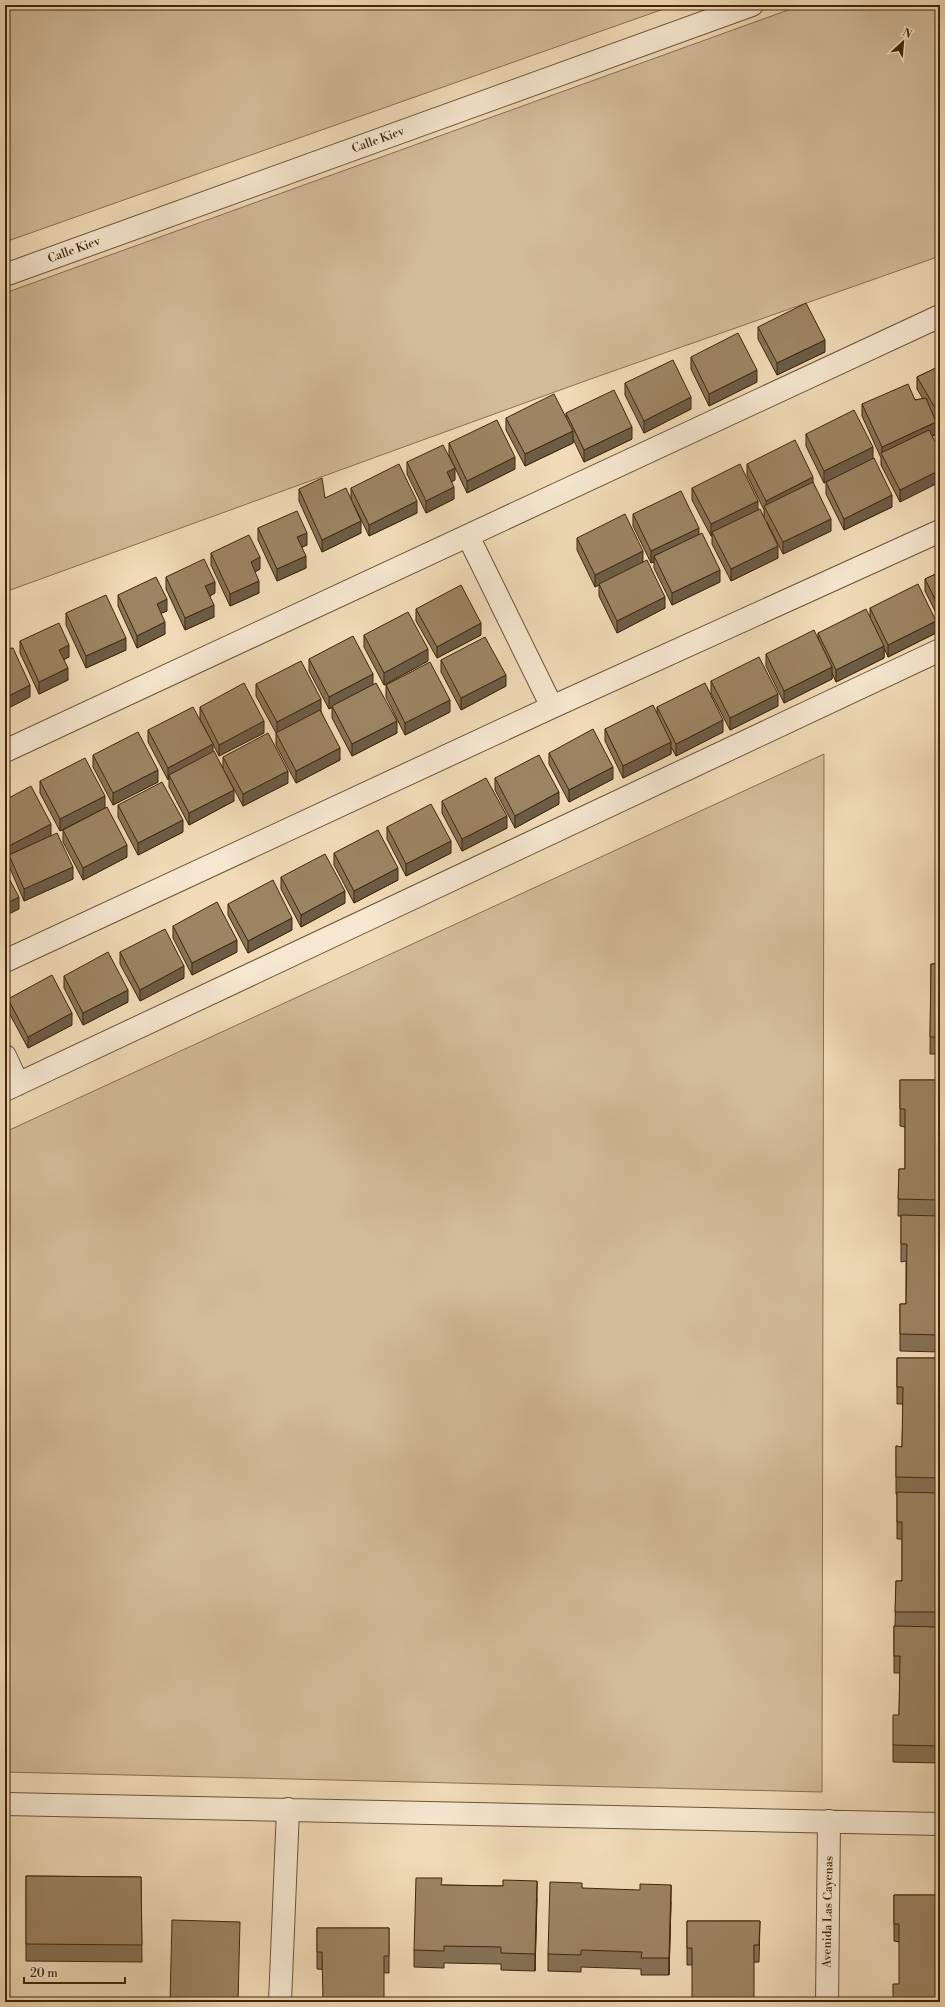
<svg xmlns="http://www.w3.org/2000/svg" width="945" height="2007" viewBox="0 0 945 2007" font-family="'Libre Bodoni',serif">
<rect width="100%" height="100%" fill="#f0dab7"/>
<filter id="stains"><feTurbulence type="fractalNoise" baseFrequency=".005" numOctaves="4"/><feColorMatrix values="0 0 0 0 .2 0 0 0 0 .09 0 0 0 0 .02 0 0 0 .5 -.17"/></filter>
<radialGradient id="worn" r=".72"><stop offset=".6" stop-color="#630" stop-opacity="0"/><stop offset="1" stop-color="#630" stop-opacity=".3"/></radialGradient>
<path fill="#d2bb9a" stroke="#8a7052" d="M5,5H675L5,242Z
M802,5H940V256L585,381L5,592V293Z
M824,754L822,1792L5,1772V1132Z"/>
<g fill="none" stroke-linecap="round" stroke-linejoin="round">
<defs>
<path id="minor" d="M5,275L752,5
M468,536L552,707
M5,751L940,316
M5,961L552,707L940,531
M5,1056L18,1084
M5,1090L940,650
M5,1804L940,1824
M280,2002L288,1809
M827,2002L829,1821"/>
</defs>
<use href="#minor" stroke="#6e5335" stroke-width="24"/>
<use href="#minor" stroke="#f5e7d0" stroke-width="22"/>
</g>
<path fill="#867256" stroke="#42260a" d="M758,327L825,352L777,375L758,339Z
M691,357L757,382L709,406L691,369Z
M940,366V424L938,425L936,423V434L933,436L900,502L881,465V458L862,416V404L923,399L917,389V377Z
M625,383L691,409L644,433L625,395Z
M566,413L632,439L584,462L573,439V443L525,466L506,430V418L566,417Z
M806,434L873,459L892,507L844,530L826,494V482L824,483L806,446Z
M449,443L515,469L467,493L449,455Z
M407,462L455,480L451,482L454,499L426,513L407,474Z
M747,464L813,483L831,531L783,554L767,522L778,558L731,581L712,544V536H711L692,500V488L758,509L764,517V510L747,475Z
M351,488L417,513L369,536L354,505L361,533L322,552L299,501V489L325,498L351,499Z
M633,514L699,534L720,582L672,605L654,568V562L651,563L633,526Z
M258,528L307,545L302,547L306,568L277,581L258,540Z
M577,538L643,562L665,608L617,633L599,596V585L595,587L577,550Z
M211,553L260,569L255,572L259,593L230,606L211,565Z
M940,572V621L925,591V579Z
M166,577L215,593L210,596L214,617L185,630L166,589Z
M118,595L167,611L161,613L165,634L137,648L118,606Z
M870,608L936,633L888,657L884,648V658L836,682L832,673V679L784,703L766,666V654L818,639V633L870,618Z
M416,609L481,635L437,658L416,621Z
M66,613L126,650L86,668L66,625Z
M364,635L428,661L384,685L364,647Z
M20,641L69,657L64,659L68,680L39,694L20,653Z
M309,659L373,685L397,733L352,756L332,718V707L329,709L309,671Z
M441,660L506,686L461,710L441,672Z
M711,681L778,706L730,730L711,693Z
M256,684L321,711L340,760L296,783L276,745V733L256,696Z
M386,685L450,712L405,735L386,697Z
M200,707L264,733L219,756L200,719Z
M657,707L723,732L676,756L671,747V754L623,778L605,741V729L657,714Z
M148,730L213,752L223,768V757L288,783L243,806L226,774L234,801L189,825L169,787V779L168,780L148,742Z
M549,753L613,779L569,802L549,764Z
M93,755L158,782L113,805L93,767Z
M495,778L559,804L515,828L495,790Z
M40,781L105,808L60,831L40,793Z
M5,800L51,835L73,879L24,901L9,866V858L7,859L5,856Z
M442,801L507,828L462,851L442,813Z
M118,805L183,832L138,855L118,817Z
M387,827L451,853L406,876L387,839Z
M63,830L127,857L83,880L63,842Z
M334,853L398,880L354,903L334,865Z
M281,877L345,903L301,927L281,889Z
M228,904L292,930L248,953L228,915Z
M173,926L237,952L192,975L173,938Z
M120,952L184,978L140,1001L120,964Z
M931,964H940V1054H930Z
M64,976L128,1002L83,1025L64,988Z
M8,999L72,1025L28,1048L8,1011Z
M900,1080H940V1352L900,1351V1304H906V1261L901,1262V1216H898L899,1169H905V1127L900,1126Z
M897,1358H940V1763L893,1762V1745L899,1715L900,1673H894V1626H895L896,1581H902V1539H897V1494H896V1446L902,1447L903,1404H897Z
M26,1876L141,1877L142,1962L26,1961Z
M441,1885L503,1886L537,1898L535,1971L501,1970V1964L444,1963V1968L414,1967V1950Z
M582,1888L671,1902L669,1975H641V1969L581,1967V1972L548,1971V1954Z
M894,1895H940L899,1942L894,1941Z
M687,1921H760L759,1962L687,1965Z
M317,1928H389V1973L317,1969Z"/>
<path fill="#6d5c46" stroke="#42260a" d="M825,340V352L777,375V363Z
M757,370V382L709,406V394Z
M691,397V409L644,433V421Z
M940,412V424L938,425V413Z
M936,422V434L884,458L882,454V447Z
M632,427V439L584,462V450Z
M573,431V443L525,466V454Z
M873,447V459L824,483V471Z
M515,457V469L467,493V481Z
M455,468V480L447,484V472Z
M940,470V482L900,502V490Z
M813,477V489L766,508V501Z
M454,487V499L426,513V501Z
M892,495V507L844,530V519Z
M417,501V513L369,536V525Z
M758,501V513L712,532V536H711V524Z
M831,519V531L783,554V542Z
M361,521V533L322,552V540Z
M699,528V539L654,556V562L651,563V551Z
M307,533V545L297,549V537Z
M778,546V558L731,581V569Z
M643,551V563L595,587V575Z
M306,556V568L277,581V569Z
M260,557V569L251,574V562Z
M720,570V582L672,605V593Z
M259,581V593L230,606V594Z
M215,582V593L205,598V586Z
M665,597V608L617,633V621Z
M167,599V611L157,615V604Z
M214,605V617L185,630V618Z
M936,621V633L888,657V645Z
M165,622V634L137,648V636Z
M481,623V635L437,658V647Z
M126,638V650L86,668V656Z
M69,645V657L59,662V650Z
M884,646V658L836,682V670Z
M428,649V661L384,685V673Z
M832,667V679L784,703V691Z
M68,668V680L39,694V682Z
M373,674V686L329,709V697Z
M506,675V686L461,710V698Z
M30,685V697L5,710V698Z
M778,694V706L730,730V718Z
M321,699V711L277,734V722Z
M450,700V712L405,735V723Z
M723,720V732L676,756V744Z
M264,721V733L219,756V745Z
M397,721V733L352,756V744Z
M671,742V754L623,778V766Z
M213,744V756L169,775V779L168,780V768Z
M340,748V760L296,783V771Z
M613,767V779L569,802V790Z
M158,770V782L113,805V793Z
M288,771V783L243,806V794Z
M234,790V801L189,825V813Z
M559,792V804L515,828V816Z
M105,796V808L60,831V819Z
M507,816V828L462,851V839Z
M183,820V832L138,855V843Z
M51,824V836L9,855V858L7,859V847Z
M451,841V853L406,876V864Z
M127,845V857L83,880V868Z
M73,867V879L24,901V889Z
M398,868V880L354,903V891Z
M345,891V903L301,927V915Z
M19,897V909L5,916V904Z
M292,918V930L248,953V941Z
M237,940V952L192,975V963Z
M184,966V978L140,1001V990Z
M128,990V1002L83,1025V1013Z
M72,1013V1025L28,1048V1037Z
M537,1881V1898L535,1971V1954Z
M671,1885V1902L669,1975V1958Z"/>
<path fill="#9c8464" stroke="#42260a" d="M806,303L825,340L777,363L758,327Z
M738,333L757,370L709,394L691,357Z
M673,360L691,397L644,421L625,383Z
M940,366V412L938,413L917,377Z
M908,384L915,400L926,398L936,422L882,447L862,404Z
M614,390L632,427L584,450L566,413Z
M554,394L573,431L525,454L506,418Z
M854,410L873,447L824,471L806,434Z
M497,420L515,457L467,481L449,443Z
M929,430L940,451V470L900,490L881,453Z
M795,440L813,477L766,501L747,464Z
M443,445L455,468L447,472L454,487L426,501L407,462Z
M874,458L892,495L844,519L826,482Z
M399,464L417,501L369,525L351,488Z
M740,464L758,501L711,524L692,488Z
M322,478L325,498L346,488L361,521L322,540L299,489Z
M813,482L831,519L783,542L764,506Z
M681,491L699,528L651,551L633,514Z
M760,509L778,546L731,569L712,532Z
M297,511L307,533L297,537L306,556L277,569L258,528Z
M625,514L643,551L595,575L577,538Z
M702,533L720,570L672,593L654,556Z
M249,535L260,557L251,562L259,581L230,594L211,553Z
M204,559L215,582L205,586L214,605L185,618L166,577Z
M647,560L665,597L617,621L599,584Z
M940,572V609L925,579Z
M156,577L167,599L157,604L165,622L137,636L118,595Z
M918,584L936,621L888,645L870,608Z
M461,585L481,623L437,647L416,609Z
M106,595L126,638L86,656L66,613Z
M866,609L884,646L836,670L818,633Z
M408,612L428,649L384,673L364,635Z
M59,623L69,645L59,650L68,668L39,682L20,641Z
M814,630L832,667L784,691L766,654Z
M353,636L373,674L329,697L309,659Z
M485,637L506,675L461,698L441,660Z
M13,648L30,685L5,698V649Z
M759,657L778,694L730,718L711,681Z
M301,661L321,699L277,722L256,684Z
M430,662L450,700L405,723L386,685Z
M244,683L264,721L219,745L200,707Z
M376,683L397,721L352,744L332,706Z
M705,683L723,720L676,744L657,707Z
M653,705L671,742L623,766L605,729Z
M193,707L213,744L168,768L148,730Z
M320,710L340,748L296,771L276,733Z
M593,729L613,767L569,790L549,753Z
M138,732L158,770L113,793L93,755Z
M268,733L288,771L243,794L223,757Z
M214,751L234,790L189,813L169,775Z
M539,755L559,792L515,816L495,778Z
M85,758L105,796L60,819L40,781Z
M486,778L507,816L462,839L442,801Z
M162,782L183,820L138,843L118,805Z
M31,786L51,824L7,847L5,844V800Z
M431,804L451,841L406,864L387,827Z
M107,807L127,845L83,868L63,830Z
M378,830L398,868L354,891L334,853Z
M57,833L73,867L24,889L9,855Z
M325,854L345,891L301,915L281,877Z
M5,871L19,897L5,904Z
M273,880L292,918L248,941L228,904Z
M217,902L237,940L192,963L173,926Z
M165,929L184,966L140,990L120,952Z
M108,952L128,990L83,1013L64,976Z
M931,964H940V1037H930Z
M52,975L72,1013L28,1037L8,999Z
M900,1080H940V1200L898,1199L899,1169H905V1109H900Z
M901,1215L940,1216V1335L900,1334V1304H906L907,1244H901Z
M897,1358H940V1478L896,1477V1446L902,1447L903,1387H897Z
M897,1492L940,1493V1612H895L896,1581H902V1522H897Z
M894,1626L940,1627V1746L893,1745V1715H899L900,1656H894Z
M26,1876L141,1877L142,1945L26,1944Z
M416,1878H442L441,1885L503,1886V1880L537,1881L535,1954L501,1953V1947L444,1946V1951L414,1950Z
M550,1882L582,1883V1888L640,1890V1884L671,1885L669,1958H641L642,1952L581,1950V1955L548,1954Z
M894,1895H940V2002H893V1984H899V1924H894Z
M172,1920L240,1922L238,2002H170Z
M687,1921H760L759,1945H754V2002H692V1948H687Z
M317,1928H389V1956H384V2002H323L322,1952H317Z"/>
<g text-anchor="middle" dominant-baseline="central" stroke-width="3" stroke-linejoin="round" paint-order="stroke">
<g font-size="12" fill="#42260a" stroke="#f5e7d0">
<text transform="translate(378 140) rotate(-20)">Calle Kiev</text>
<text transform="translate(74 250) rotate(-20)">Calle Kiev</text>
<text transform="translate(828 1912) rotate(-89)">Avenida Las Cayenas</text>
</g>
</g>
<rect width="945" height="2007" fill="none" stroke="#f0dab7" stroke-width="20"/>
<rect x="6" y="6" width="933" height="1995" fill="none" stroke="#42260a" stroke-width="2"/>
<rect x="10" y="10" width="925" height="1987" fill="none" stroke="#42260a"/>
<g transform="translate(903 42) rotate(26)" stroke="#f5e7d0" stroke-width="3" paint-order="stroke">
<path d="M0-3L7 15L0 10L-7 15Z" fill="#42260a"/>
<text y="-6" font-size="11" font-weight="bold" text-anchor="middle" fill="#42260a">N</text>
</g>
<path d="M24 1977v6h101v-6" fill="none" stroke="#42260a" stroke-width="2"/>
<text x="30" y="1977" font-size="12" fill="#42260a" stroke="#f5e7d0" stroke-width="3" paint-order="stroke">20 m</text>
<rect width="100%" height="100%" filter="url(#stains)"/>
<rect width="100%" height="100%" fill="url(#worn)"/>
</svg>
